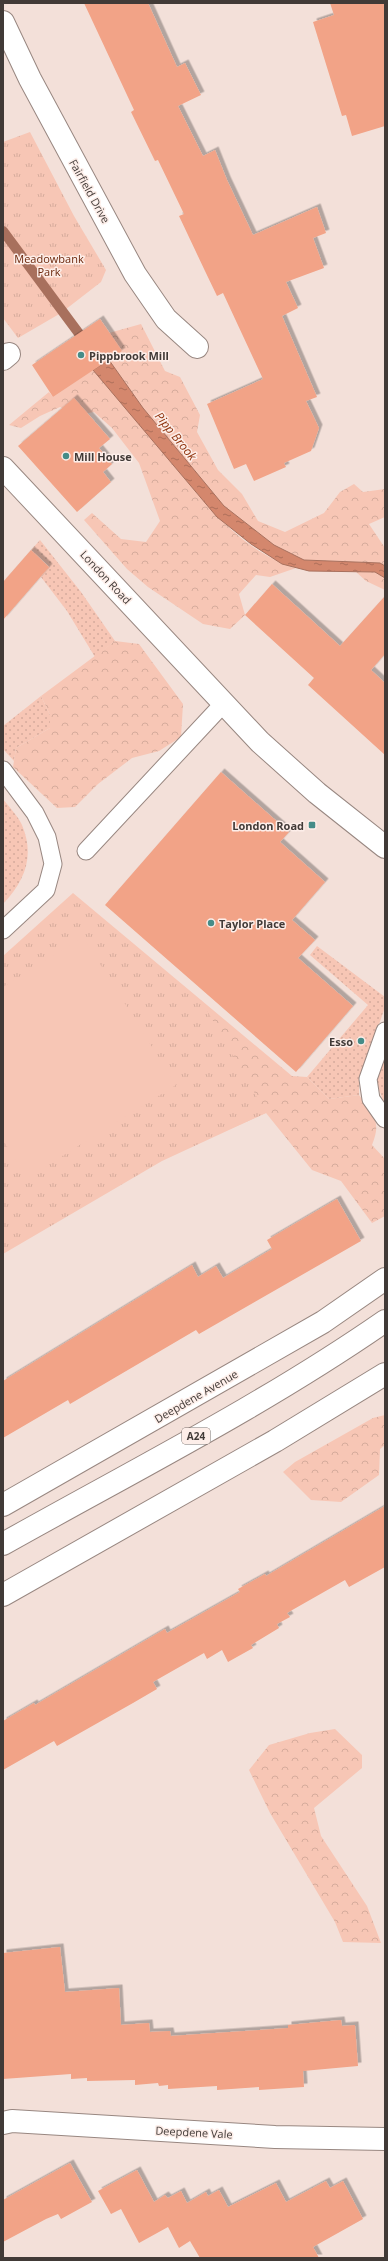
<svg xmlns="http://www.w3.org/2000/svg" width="388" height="2261" viewBox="0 0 388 2261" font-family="'Open Sans',sans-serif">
<defs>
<pattern id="grass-dots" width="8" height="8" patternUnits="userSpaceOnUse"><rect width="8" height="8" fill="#f7c6b5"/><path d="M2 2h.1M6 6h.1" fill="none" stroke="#d5ab9c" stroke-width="1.8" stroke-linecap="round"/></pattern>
<pattern id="forest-crowns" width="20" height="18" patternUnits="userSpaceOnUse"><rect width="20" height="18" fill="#f7c6b5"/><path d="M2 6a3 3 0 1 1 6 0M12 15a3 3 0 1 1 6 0" fill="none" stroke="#d5ab9c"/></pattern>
<pattern id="park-tufts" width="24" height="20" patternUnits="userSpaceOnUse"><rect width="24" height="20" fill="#f7c6b5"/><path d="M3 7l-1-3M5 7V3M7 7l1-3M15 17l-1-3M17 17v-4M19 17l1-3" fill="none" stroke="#d5ab9c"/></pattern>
<pattern id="water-ripples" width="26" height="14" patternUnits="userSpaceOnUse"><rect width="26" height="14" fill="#d4876d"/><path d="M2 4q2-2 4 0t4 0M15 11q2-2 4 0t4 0" fill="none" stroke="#ae6f5a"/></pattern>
<filter id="shadow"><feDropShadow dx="3.5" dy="-3.5" stdDeviation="0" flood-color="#0004"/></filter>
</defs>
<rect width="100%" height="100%" fill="#f3e0d9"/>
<path fill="url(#grass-dots)" d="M40,540L81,592L115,641L95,657L67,611L41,577L49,566L31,550Z
M41,696L50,715V728L16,748L14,761L3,749V726Z
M3,799C9,807 18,816 22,825C35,856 25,881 3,904Z
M317,946L385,997V1007L359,1083V1095L329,1099L307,1077L368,1005L310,955Z
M385,1059V1103C377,1089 373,1073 385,1059Z"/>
<path fill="url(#forest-crowns)" d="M141,324L165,371L180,377L200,415L197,432L218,470L242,494L258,521L285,532L324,513L340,492L354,484L363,492L385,489V517L369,524L385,548V566L380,563L304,560L274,545L224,506L143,408L109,360L122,351L109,333Z
M93,370C115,396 137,421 159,447C197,493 236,550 296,568L270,577L256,575L239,594L245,615L230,629L203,624L148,587L127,569L84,520L92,513L121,539L146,542L160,521L139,463L112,428L94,412L77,415L60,407L40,416L21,428L9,425L49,392L53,397Z
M356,572H375L385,578V590L366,581Z
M115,641L139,644L183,704L181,737L159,751L132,758L98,784L75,807L57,808L13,767L16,748L50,728V715L41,696Z
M201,1000L292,1076L307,1077L329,1099L359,1095C373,1115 382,1121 372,1145L385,1159V1216L372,1223L341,1181L312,1170L266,1113L230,1129L203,1030Z
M385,1415V1445L380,1449L379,1475L341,1502L311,1500L283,1472L295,1462L373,1418Z
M335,1729L362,1755V1768L314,1808L321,1836L367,1906L381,1943L343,1942L335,1922L270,1813L249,1770L269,1745L310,1733Z"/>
<path fill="url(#park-tufts)" d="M30,132L74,216L106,270L101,282L61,313L18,338L3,318V142Z
M73,893L201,1000L266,1113L162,1161L3,1254V956Z"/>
<path fill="#f7c6b5" d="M83,937L176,1085L27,1178L3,1140V987Z"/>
<path fill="url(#water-ripples)" stroke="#a8705d" d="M109,360L143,408L224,506L274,545L304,560L380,563L385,566V578L375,572L309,571L282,564L251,544L217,517L93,370Z"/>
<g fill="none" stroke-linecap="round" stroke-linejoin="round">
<path stroke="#a8705d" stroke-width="10" d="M3,231L86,343"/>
</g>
<path fill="#f2a387" filter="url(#shadow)" d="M84,3H148L177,67L185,63L201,95L178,106L203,156L215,150L227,180L253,235L317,207L326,233L313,238L324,268L286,282L298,308L282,316L317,397L306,401L319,428L311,451L284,463L286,467L254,481L246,464L234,469L207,404L263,379L223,293L217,296L205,271L179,216L184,214L158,160L155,161L131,112L134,110Z
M330,3H385V126L352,136L346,115L342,116L313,22L334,15Z
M100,319L122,351L53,397L32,365Z
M74,398L110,439L99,448L112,464L103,472L111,482L77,512L18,446Z
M31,550L49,567L3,620V582Z
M272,584L340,646L385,596V654L371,670L385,683V755L308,685L314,678L245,615Z
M221,772L289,832L280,842L325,882L292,920L315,940L298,958L353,1006L296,1072L105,905Z
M337,1199L361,1241L199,1334L196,1330L70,1404L68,1400L3,1438V1381L192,1265L198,1277L216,1266L223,1278L272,1249L267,1240Z
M385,1506V1567L349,1587L345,1580L287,1613L290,1617L277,1624L279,1628L251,1645L253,1648L228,1662L222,1650L207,1659L204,1653L153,1682L157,1689L133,1703L57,1746L54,1741L3,1770V1721L34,1703L35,1705L165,1629L167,1633L240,1592L238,1589L265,1574L266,1576Z
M60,1947L65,1992L119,1988L121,2025L149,2023L150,2032L170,2031L171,2036L288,2028V2025L341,2020L342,2026L355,2025L358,2066L303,2071L304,2087L259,2090V2087L217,2090V2086L168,2089V2085L159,2086L158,2083L135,2085V2080L87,2081V2078L71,2079V2074L3,2079V1953Z
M70,2163L92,2202L61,2219L58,2214L46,2219L3,2242V2200Z
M137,2170L154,2202L165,2195L168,2198L181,2191L187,2203L206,2192L208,2196L219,2190L228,2207L276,2183L286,2202L326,2181L330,2188L343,2181L363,2219L313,2247L319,2258H200L190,2241L179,2248L168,2227L139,2243L121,2209L111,2214L98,2191Z"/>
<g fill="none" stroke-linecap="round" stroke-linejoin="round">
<defs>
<path id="lane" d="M3,770L35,813L47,837L53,864L46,890L3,930
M86,851L224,703
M385,1031L368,1079L371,1099L385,1119"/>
<path id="street" d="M3,22L30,79L135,274L166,319L197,347
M3,359L9,354
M3,1505L323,1322L385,1279
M3,2123L12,2121L275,2137L385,2139"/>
<path id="secondary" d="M3,468L260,742L317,793L385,847"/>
<path id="highway" d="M3,1544C131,1472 264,1405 385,1321
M3,1595L275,1441L385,1374"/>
</defs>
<use href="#lane" stroke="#988781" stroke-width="19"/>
<use href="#street" stroke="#988781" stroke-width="24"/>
<use href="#secondary" stroke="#988781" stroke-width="24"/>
<use href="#highway" stroke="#988781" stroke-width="24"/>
<use href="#lane" stroke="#fff" stroke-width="17"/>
<use href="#street" stroke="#fff" stroke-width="22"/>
<use href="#secondary" stroke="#fff" stroke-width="22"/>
<use href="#highway" stroke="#fff" stroke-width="22"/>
</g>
<g fill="#458c88" stroke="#fdeee9" stroke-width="1.5">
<circle cx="81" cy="355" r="4"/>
<circle cx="66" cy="456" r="4"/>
<rect x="308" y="821" width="8" height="8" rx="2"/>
<circle cx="211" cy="923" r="4"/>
<circle cx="361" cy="1041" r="4"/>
</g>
<g text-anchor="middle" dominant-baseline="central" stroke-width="3" stroke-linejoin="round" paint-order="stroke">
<rect fill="#fdeee9" stroke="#79706c" stroke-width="1" x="182" y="1428" width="28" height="16" rx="3"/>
<g font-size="10" font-weight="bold" fill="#413a37">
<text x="196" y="1436">A24</text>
</g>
<g font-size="11" fill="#413a37" stroke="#fdeee9">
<text transform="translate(90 191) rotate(61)">Fairfield Drive</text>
<text transform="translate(106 577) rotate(47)">London Road</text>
<text transform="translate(196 1396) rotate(-30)">Deepdene Avenue</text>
<text transform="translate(194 2132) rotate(3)">Deepdene Vale</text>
</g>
<g font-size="11" fill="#6c270b" stroke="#fdeee9">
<text x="49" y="258">Meadowbank<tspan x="49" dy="13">Park</tspan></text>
</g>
<g font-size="11" font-weight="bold" fill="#413a37" stroke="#fdeee9" text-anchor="start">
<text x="89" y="355">Pippbrook Mill</text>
<text x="74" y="456">Mill House</text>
<text x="304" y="825" text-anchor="end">London Road</text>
<text x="219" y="923">Taylor Place</text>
<text x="353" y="1041" text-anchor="end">Esso</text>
</g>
<g font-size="12" font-style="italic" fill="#90340e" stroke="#fdeee9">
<text transform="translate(176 436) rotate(51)">Pipp Brook</text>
</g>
</g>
<rect width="388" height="2261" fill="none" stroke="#413a37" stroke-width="8"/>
</svg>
